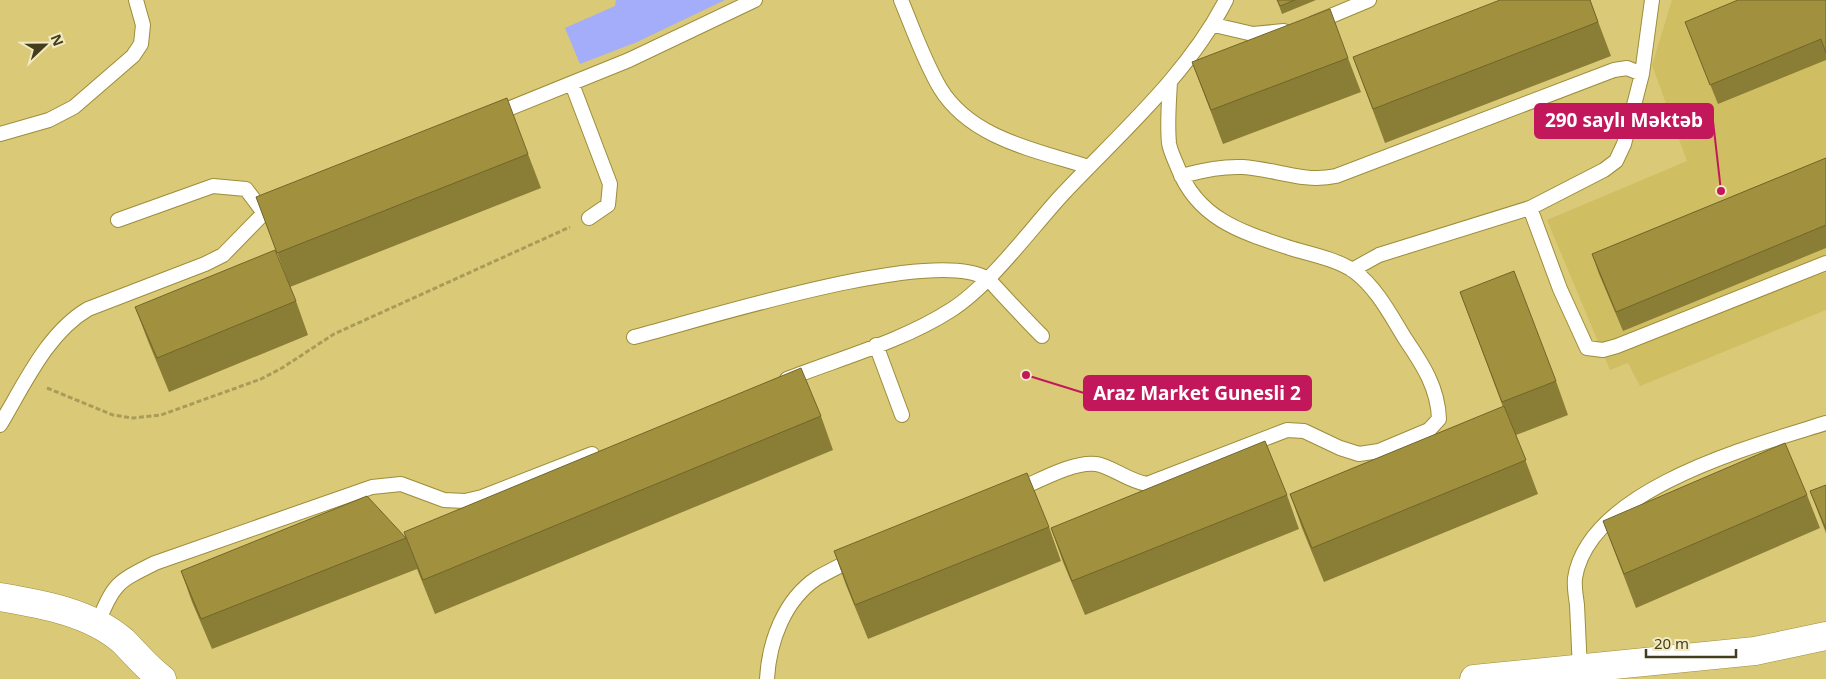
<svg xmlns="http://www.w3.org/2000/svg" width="1826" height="679" viewBox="0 0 1826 679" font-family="'Noto Sans',sans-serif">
<rect width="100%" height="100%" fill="#dac977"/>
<path fill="#d0be62" d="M1672,0H1826V310L1640,386L1628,363L1610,370L1547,220L1687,161L1652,65Z"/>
<path fill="#a3adf9" d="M616,0H725L637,42L580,64L565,28L615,6Z"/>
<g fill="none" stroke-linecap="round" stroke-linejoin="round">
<defs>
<path id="lane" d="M901,0C913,29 924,61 940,88C971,139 1036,150 1089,167
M1314,23L1369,0
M1214,25L1253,34L1284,31
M572,84L610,184L608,205L589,218
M493,115L629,60L755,0
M0,134L49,120L74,107L133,56L141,44L143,25L136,0
M1181,176C1202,171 1221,166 1243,167C1275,169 1303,183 1336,176L1614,70L1627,68L1642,74
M1530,208L1560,289L1587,348L1603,350L1617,346L1826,263
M118,220L213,186L246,189L264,213
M1352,270L1379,255L1530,208L1604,170L1616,161L1624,144L1642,74L1652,0
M634,337C701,320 931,246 986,278C992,282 997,289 1002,294C1015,308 1028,322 1042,336
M876,345L902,415
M787,379C841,358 903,341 951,310C989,286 1030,230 1061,196C1119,134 1187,76 1226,0
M0,425C24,385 47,333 88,309L205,264L223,255L264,213L277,205
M1015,491C1037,482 1073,461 1096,464C1111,466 1128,481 1147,484L1287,430L1304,431L1340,448L1359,454L1379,451L1429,430L1439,419C1438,388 1423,365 1406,340C1391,316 1377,288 1354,271C1336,259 1310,254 1290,248C1241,232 1198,219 1178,168C1175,160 1170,151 1169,143C1167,123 1169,102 1170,82
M97,624C115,583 115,583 155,563L372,487L401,484L444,500L465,501L482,497L592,454
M1580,670C1579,648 1578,627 1577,605C1576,597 1574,587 1575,578C1589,489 1753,446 1826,423
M767,679C769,642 784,600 817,578C829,571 842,565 855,558"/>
<path id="street" d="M0,597C41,604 90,612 123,641C136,654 147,668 162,679
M1474,679L1755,651L1826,636"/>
</defs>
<use href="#lane" stroke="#9d8d3a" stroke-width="16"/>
<use href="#street" stroke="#9d8d3a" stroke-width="29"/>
<path stroke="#a99c59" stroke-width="3" stroke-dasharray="5 2.5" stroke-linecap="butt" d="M47,388L113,415L133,418L161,415L261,379L282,368L334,334L570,227"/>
<use href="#lane" stroke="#fff" stroke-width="14"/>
<use href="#street" stroke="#fff" stroke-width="28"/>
</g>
<path fill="#8a7d35" d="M1277,0H1316L1282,14Z
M1590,0L1611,56L1385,143L1353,57Z
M1826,0V60L1718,104L1685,22Z
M1348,58L1361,92L1223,144L1192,62Z
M528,154L541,188L290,287L256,197Z
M1826,158V248L1623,331L1599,274L1592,254Z
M1460,292L1556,381L1568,415L1516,435L1538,494L1324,582L1302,528L1290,494L1503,407Z
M296,301L308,335L169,392L148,341L135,307Z
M821,416L833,450L435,614L417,569L212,649L192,602L181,571L406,538Z
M1826,485V533L1810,491Z
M1287,495L1299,529L1085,615L1063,562L1051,528Z
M1807,495L1820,528L1636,608L1603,521Z
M1049,527L1061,561L868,639L846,585L834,551Z"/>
<path fill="#a1913e" stroke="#71662b" d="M1277,0H1295L1280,6Z
M1500,0H1590L1598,22L1373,109L1353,57Z
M1738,0H1826V53L1821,39L1710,85L1685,22Z
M1330,9L1348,58L1211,110L1192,62Z
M507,98L528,154L277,253L256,197Z
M1826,158V225L1616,312L1592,254Z
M275,250L296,301L157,358L135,307Z
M1514,271L1556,381L1502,402L1460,292Z
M801,368L821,416L423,580L404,532Z
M1504,406L1526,460L1312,548L1290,494Z
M1265,441L1287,495L1072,581L1051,528Z
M1785,443L1807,495L1624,574L1603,521Z
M1027,473L1049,527L855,605L834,551Z
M1826,485V529L1810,491Z
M367,496L406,538L201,619L181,571Z"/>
<path fill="none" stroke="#c2185b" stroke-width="2" d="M1721 191L1713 121M1026 375L1084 393"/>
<g fill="#c2185b" stroke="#f2eac2" stroke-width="2">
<circle cx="1721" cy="191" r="5"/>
<circle cx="1026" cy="375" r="5"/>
</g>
<g fill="#c2185b" stroke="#c2185b" stroke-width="2">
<rect x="1535" y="104" width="178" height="34" rx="5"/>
<rect x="1084" y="376" width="227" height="34" rx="5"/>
</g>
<g font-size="19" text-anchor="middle" font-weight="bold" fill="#fff">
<text x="1624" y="127">290 saylı Məktəb</text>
<text x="1197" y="400">Araz Market Gunesli 2</text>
</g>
<g transform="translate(45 45) rotate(68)" stroke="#f2eac2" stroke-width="4" paint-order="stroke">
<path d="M0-4L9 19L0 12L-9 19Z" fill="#443d1b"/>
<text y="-8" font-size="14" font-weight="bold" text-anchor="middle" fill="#443d1b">N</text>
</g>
<path d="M1646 649v8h90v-8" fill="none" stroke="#443d1b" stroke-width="2.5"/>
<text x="1654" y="649" font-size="15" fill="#443d1b" stroke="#f2eac2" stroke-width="4" paint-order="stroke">20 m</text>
</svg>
